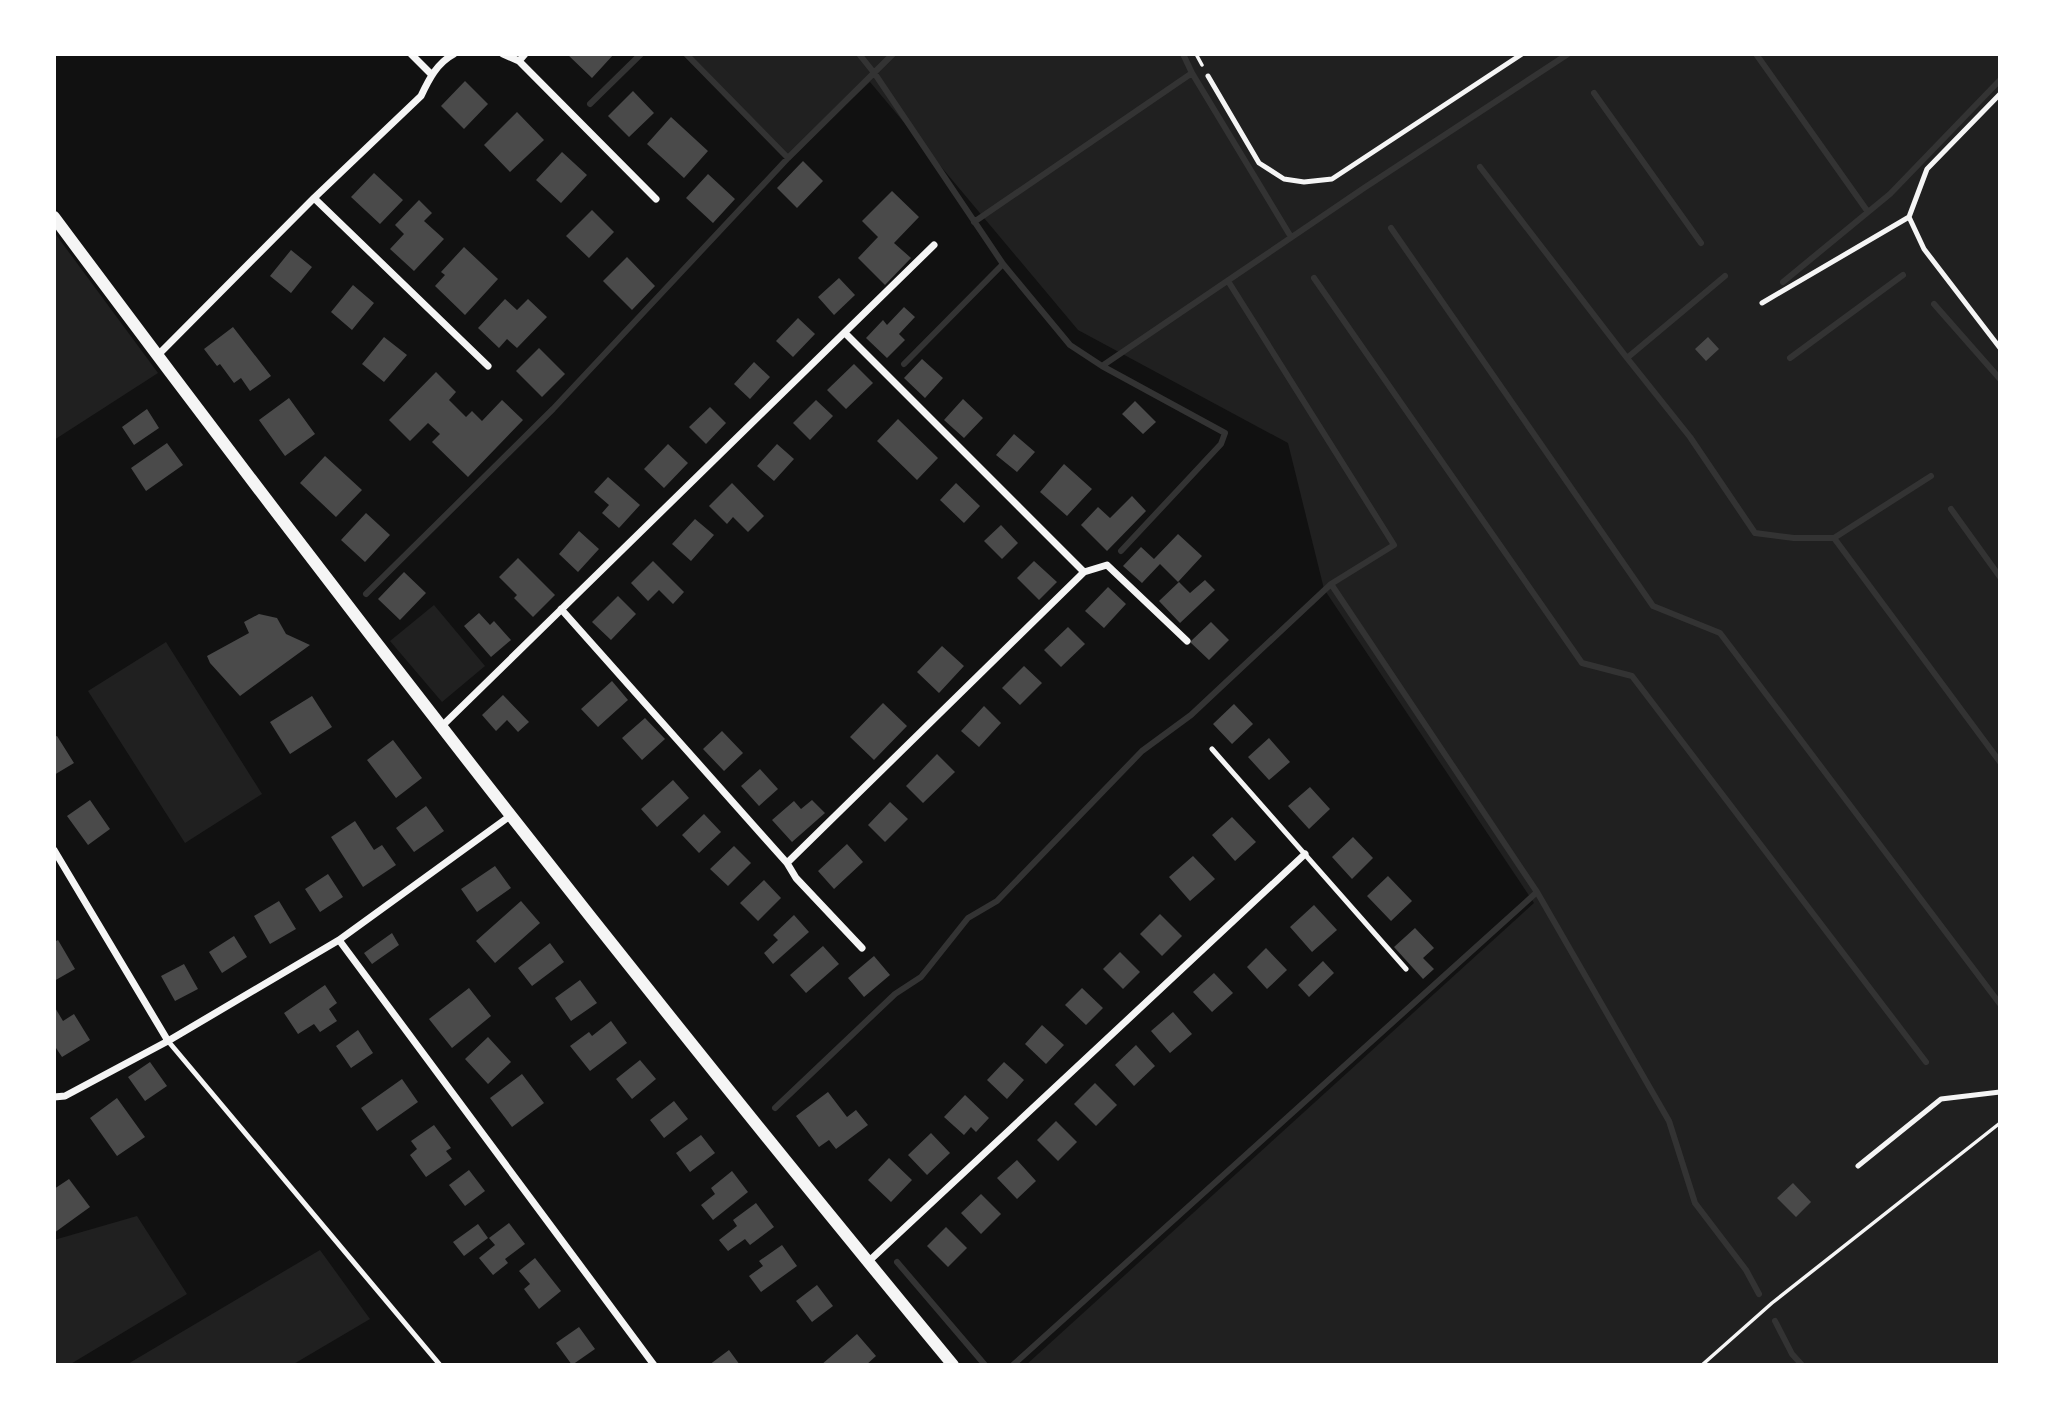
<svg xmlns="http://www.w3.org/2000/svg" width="2054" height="1419" viewBox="0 0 2054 1419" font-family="Lato,sans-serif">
<rect width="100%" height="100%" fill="#111"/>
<path fill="#202020" d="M686,54H2000V1365H1026L1534,903L1324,589L1288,443L1078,330L870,82L788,158Z
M54,232L158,373L54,440Z
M434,605L485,666L442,702L390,641Z
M166,642L262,794L185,843L88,691Z
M137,1216L187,1294L69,1365H54V1240Z
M320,1250L370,1319L292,1365H126Z"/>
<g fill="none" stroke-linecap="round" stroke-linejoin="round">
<path stroke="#333" stroke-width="6" d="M686,54L788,158
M859,54L875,74L1003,264L1070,345L1102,366L1225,433L1221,444L1121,551
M1183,54L1192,73L1291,237
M1756,54L1868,212
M1594,93L1701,243
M590,104L641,54
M1480,167L1627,358
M974,222L1192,73
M1391,228L1653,606L1720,633L2000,1004
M1725,276L1627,358L1690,437L1755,533L1794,538H1834L2000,762
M1314,278L1582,663L1632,676L1926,1062
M1783,282L1890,194L2000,80
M1934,304L2000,379
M1790,358L1903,275
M904,364L1003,264
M1102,366L1364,188L1568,54
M1951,509L2000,577
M1834,538L1931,476
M1331,584L1537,892L1669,1121L1695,1203L1746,1270L1759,1294
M366,594L553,409L788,158L893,54
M775,1108L895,994L921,977L968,918L997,901L1142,751L1191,715L1331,584L1394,545L1228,281
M897,1262L985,1365
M1775,1321L1792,1354L1802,1365
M1013,1365L1537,892"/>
</g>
<path fill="#4a4a4a" d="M567,54H614L592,78Z
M465,81L488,104L464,129L441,106Z
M633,91L654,113L629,137L608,116Z
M517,112L544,140L510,172L484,145Z
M671,117L708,151L684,178L647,144Z
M562,152L587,175L561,203L536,180Z
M803,161L823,181L797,208L777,188Z
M374,173L403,200L380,224L351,197Z
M708,174L735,199L713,223L686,198Z
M892,191L919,217L894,243L911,258L885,285L858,258L878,237L862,221Z
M419,200L432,213L424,221L444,239L414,271L390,249L404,234L395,225Z
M592,210L614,232L589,258L566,236Z
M464,247L498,279L465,315L435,286L445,275L441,272Z
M291,250L312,267L291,293L270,276Z
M627,257L655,286L632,310L603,281Z
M839,278L855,295L834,315L818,297Z
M353,285L374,303L352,330L331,312Z
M505,299L517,310L528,299L547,317L517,348L507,339L499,348L478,328Z
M904,307L915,317L899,334L905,340L887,358L866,338L883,320L887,325Z
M798,318L815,334L793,357L776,341Z
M233,327L271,376L250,391L241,378L234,383L220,364L217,366L204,349Z
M384,337L407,355L384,382L362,364Z
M1708,337L1719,349L1706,361L1695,349Z
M539,348L565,374L542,397L516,371Z
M922,359L943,378L925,398L904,378Z
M754,362L770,377L750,399L734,384Z
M854,364L873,383L846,409L827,390Z
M436,372L456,392L449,400L466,417L472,411L482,421L502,400L523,420L468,477L432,442L440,434L428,423L410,441L389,420Z
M289,398L315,434L285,456L259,420Z
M963,399L983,418L964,438L944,420Z
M816,400L833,416L810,440L793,423Z
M1135,401L1156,422L1143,434L1122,414Z
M710,407L726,423L706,444L689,427Z
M147,409L159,428L134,445L122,427Z
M898,419L938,458L917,480L877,441Z
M1014,434L1035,452L1017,472L996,455Z
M167,443L183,465L146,491L131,468Z
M668,444L688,463L664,488L644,469Z
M777,444L794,459L774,481L757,466Z
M325,456L362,490L336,517L300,483Z
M1064,464L1092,489L1067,516L1040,492Z
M608,477L640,505L619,528L602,513L609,505L594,492Z
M732,483L764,516L748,532L733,517L727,524L709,506Z
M956,483L980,506L964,523L940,500Z
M1132,496L1146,511L1107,551L1081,525L1098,507L1110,518Z
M366,513L390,535L365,562L341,540Z
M695,519L714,535L691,561L672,544Z
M1001,525L1018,543L1002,559L984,541Z
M579,531L599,549L578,572L559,554Z
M1178,534L1202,556L1178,582L1160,564L1142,583L1123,566L1141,547L1154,559Z
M518,558L555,595L533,617L514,598L517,595L499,577Z
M653,561L684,592L673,604L659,590L648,601L631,583Z
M1034,561L1057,582L1039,600L1017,578Z
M404,572L426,593L400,620L378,599Z
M1205,580L1215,590L1180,623L1159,601L1179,582L1190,593Z
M1108,587L1126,604L1104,628L1085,611Z
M618,596L636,614L611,640L592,622Z
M479,613L490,625L494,621L511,640L491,657L464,626Z
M259,614L277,618L286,634L310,645L240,696L210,663L207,656L249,633L244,622Z
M1211,622L1229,640L1209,660L1190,642Z
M1068,627L1085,644L1061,667L1044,650Z
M942,646L964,666L939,693L917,672Z
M1024,666L1042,683L1020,705L1002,688Z
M612,681L628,700L598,727L581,709Z
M503,695L529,722L518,732L507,720L496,731L482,715Z
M312,696L332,727L290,754L270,722Z
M883,703L907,726L874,760L850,737Z
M1234,704L1253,724L1232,744L1213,724Z
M984,706L1001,723L979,747L961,731Z
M645,718L665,739L642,760L622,738Z
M722,731L743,753L724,771L703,749Z
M57,736L74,763L54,775V737Z
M1269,738L1290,762L1269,780L1248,757Z
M393,740L422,778L396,798L367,760Z
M937,754L955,772L923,803L906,786Z
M760,769L778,789L759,806L741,786Z
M673,780L689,798L657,827L641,809Z
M1310,787L1330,809L1309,829L1288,806Z
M90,800L110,829L88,845L67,816Z
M812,800L825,813L792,842L772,820L794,801L801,809Z
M890,802L908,819L885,842L868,825Z
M426,806L444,831L414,852L396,828Z
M704,814L721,832L699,853L682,835Z
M1232,817L1256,842L1235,861L1212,835Z
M355,821L374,850L382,845L396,865L363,887L331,837Z
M1353,837L1373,858L1352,879L1332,857Z
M847,844L863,862L834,889L818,871Z
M734,846L751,863L728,886L710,869Z
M1193,856L1215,879L1190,901L1169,877Z
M495,866L511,888L477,912L461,889Z
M328,874L343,897L320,912L305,889Z
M1388,876L1412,901L1391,921L1367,896Z
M764,880L781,898L758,921L740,903Z
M279,901L296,929L270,944L254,916Z
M521,901L540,923L495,963L476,941Z
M1314,905L1337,930L1312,952L1290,927Z
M1160,914L1182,936L1162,956L1140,934Z
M794,915L809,932L773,964L764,953L778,940L773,935Z
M1415,928L1434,948L1423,958L1434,969L1423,979L1394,947Z
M392,933L399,945L372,964L364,953Z
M234,936L247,957L222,973L209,952Z
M58,940L75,969L54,981V942Z
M550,943L564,962L532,986L518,968Z
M823,946L839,964L806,993L790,975Z
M1266,948L1287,970L1267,989L1247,967Z
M1120,952L1140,972L1123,989L1103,969Z
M874,956L890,975L864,997L848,978Z
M1323,961L1334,973L1309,997L1298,985Z
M184,964L198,989L175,1001L161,976Z
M1214,973L1233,993L1212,1012L1193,992Z
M580,980L597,1003L571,1021L555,998Z
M325,985L337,1003L329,1009L337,1021L320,1032L314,1024L298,1034L284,1013Z
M469,988L491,1016L452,1048L429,1019Z
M1082,988L1103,1008L1086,1025L1065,1005Z
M54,1006L63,1021L74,1014L90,1040L62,1057L54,1045Z
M1173,1012L1192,1034L1170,1053L1151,1031Z
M611,1021L627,1043L590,1071L570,1046L589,1032L592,1036Z
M1042,1025L1064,1045L1046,1064L1025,1044Z
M358,1030L373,1053L351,1068L336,1046Z
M488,1037L511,1062L488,1084L465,1059Z
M1136,1045L1155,1066L1134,1086L1115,1065Z
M640,1060L656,1079L632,1099L616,1079Z
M150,1062L167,1086L145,1101L128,1077Z
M1004,1062L1024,1080L1007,1099L987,1080Z
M522,1074L544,1103L512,1127L490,1098Z
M402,1079L418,1102L377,1131L361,1108Z
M1095,1083L1117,1105L1096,1126L1074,1104Z
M828,1092L847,1117L856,1110L868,1125L836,1149L829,1140L819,1147L796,1116Z
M965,1095L989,1118L976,1132L971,1127L964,1135L944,1117Z
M117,1098L145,1137L117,1156L90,1118Z
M674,1101L688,1119L664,1138L650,1120Z
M1056,1121L1077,1142L1058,1161L1037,1140Z
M434,1125L451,1148L446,1151L452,1159L426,1177L410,1155L417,1149L411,1141Z
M931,1133L950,1153L927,1175L908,1155Z
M701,1135L715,1153L690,1172L676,1153Z
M889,1158L912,1180L891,1202L868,1180Z
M1017,1160L1036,1181L1017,1199L997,1178Z
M469,1170L485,1191L465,1206L449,1185Z
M732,1171L748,1192L713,1220L701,1205L715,1194L711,1188Z
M69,1179L90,1207L54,1233V1189Z
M1793,1183L1811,1202L1796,1217L1777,1198Z
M981,1194L1001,1214L981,1234L961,1213Z
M756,1203L774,1227L750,1245L745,1239L728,1251L719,1240L737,1226L733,1220Z
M509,1223L525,1244L505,1259L508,1263L493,1275L479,1258L495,1245L489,1238Z
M478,1224L488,1238L464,1256L453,1242Z
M946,1227L967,1248L948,1267L927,1246Z
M782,1245L797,1266L761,1292L749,1276L763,1266L759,1261Z
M535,1258L561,1291L539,1309L524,1289L530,1284L519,1271Z
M817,1285L833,1306L812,1322L796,1301Z
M579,1327L595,1349L572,1365L556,1343Z
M857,1334L876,1356L866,1365H821Z
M729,1350L740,1365H709Z"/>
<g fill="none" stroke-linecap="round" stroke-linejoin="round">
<path stroke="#f5f5f5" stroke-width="3.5" d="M1196,54L1202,65
M1702,1365L1772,1303L2000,1123"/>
<path stroke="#f5f5f5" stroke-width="5" d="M1208,76L1259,163L1284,179L1304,182L1332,179L1522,54
M2000,94L1927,169L1909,217L1924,249L2000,348
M1762,303L1909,217
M1212,749L1406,969
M168,1041L440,1365
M1858,1166L1941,1099L2000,1092"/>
<path stroke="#f5f5f5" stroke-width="7" d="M411,54L432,75
M503,54L519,61L525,54
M519,61L656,199
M314,198L488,366
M845,333L1084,572L1107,565L1187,641
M157,356L314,198L421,96C429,79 437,63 454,54
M561,609L787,863L796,878L862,948
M441,727L934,245
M54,850L168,1041
M787,863L1084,572
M339,940L654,1365
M54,1097L65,1096L168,1041L339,940L510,816
M868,1262L1305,854"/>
<path stroke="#f5f5f5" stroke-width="12" d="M54,217C344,607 643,990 953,1365"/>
</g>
<rect width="2054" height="1419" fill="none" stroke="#ffffff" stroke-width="112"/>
</svg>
